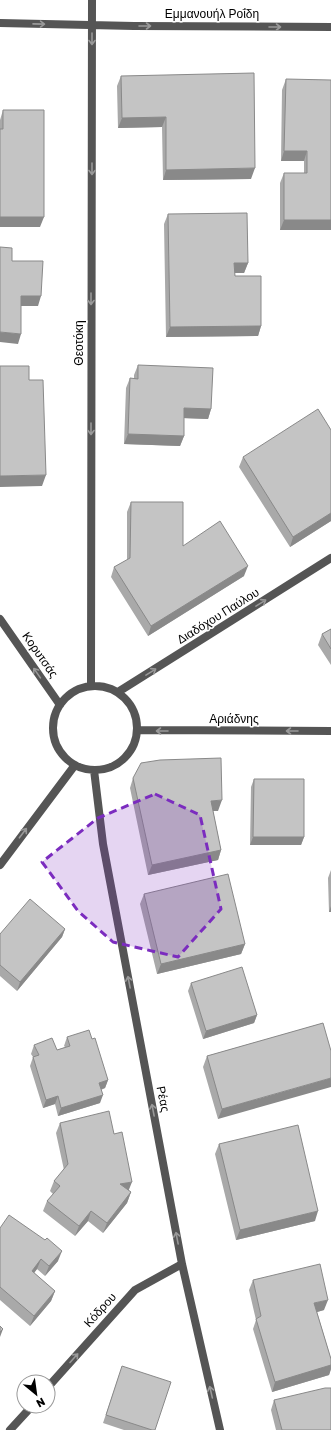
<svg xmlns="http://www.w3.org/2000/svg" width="331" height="1430" viewBox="0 0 331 1430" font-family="Rubik,sans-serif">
<rect width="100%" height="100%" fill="#fff"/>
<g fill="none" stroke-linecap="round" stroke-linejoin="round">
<path stroke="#555" stroke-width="8" d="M0,23L134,26L331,27
M0,619L60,705
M91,686L92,0
M53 728a42 42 0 1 1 84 0a42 42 0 1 1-84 0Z
M118,692L331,558
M137,730L331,731
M94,770L103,844L182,1264L220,1430
M0,865L75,765
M48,1387L135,1290L182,1264
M10,1430L32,1406"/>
</g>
<path fill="#a9a9a9" d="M121,76L251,179L163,180L162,127L118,128L117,86Z
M286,79L331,230H280V183L284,173H304V161H281L282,90Z
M3,110L40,227H0V120Z
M168,214L248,263L244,273H235V276L261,326L258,336L166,337L164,224Z
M138,365L211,409L208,419L184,418V436L180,446L124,444L126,388L130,378L134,379V375Z
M331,430V521L290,547L239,467L243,457Z
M131,502L183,546L244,576L148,636L111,577L114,567L127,560V512Z
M331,629V665L318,645L322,634Z
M133,778L218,811H213L221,850L218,860L148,875L130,788Z
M254,779L304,837L301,845H250L251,787Z
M331,870V912H329L328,878Z
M144,894L245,944L241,954L157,974L140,904Z
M65,929L62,937L17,991L0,976V934Z
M191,983L257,1015L254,1023L203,1039L188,991Z
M323,1023L218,1119L203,1067L207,1056Z
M67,1037L108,1080L105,1088L101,1090L100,1103L58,1116L55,1104L43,1108L30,1066L33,1057L31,1054L34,1045L57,1050L65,1047L64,1046Z
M60,1123L114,1134L128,1190L131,1192L127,1203L103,1233L88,1221L75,1236L43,1211L47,1201L53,1194L50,1191L54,1181L64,1170L56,1133Z
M219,1144L315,1221L236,1240L215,1154Z
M0,1228L58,1261L45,1276L37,1269L34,1273L55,1291L51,1301L30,1326L0,1300Z
M253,1280L324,1310L317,1312L331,1359V1369L329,1375L272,1392L253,1329L256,1320L249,1290Z
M119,1375L155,1430H124L103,1423Z
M274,1400L331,1430H276L271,1410Z"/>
<path fill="#898989" d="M166,117L162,127L118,128L122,118Z
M284,151H307L304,161H281Z
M255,168L251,179L163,180L166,170Z
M0,217H44L40,227H0Z
M284,220H331V230H280Z
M234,263H248L244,273H231Z
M21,296H41L38,306H17Z
M261,326L258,336L166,337L170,327Z
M0,332L21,334L18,344L0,342Z
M184,408L211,409L208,419L181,418Z
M128,434L184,436L180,446L124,444Z
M46,475L42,486L0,487V476Z
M331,513V521L290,547L293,537Z
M248,566L244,576L148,636L151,626Z
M222,800L218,811H207L211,801Z
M253,837H304L301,845H250Z
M221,850L218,860L148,875L152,865Z
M331,906V912H329Z
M65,929L62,937L17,991L20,982Z
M245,944L241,954L157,974L161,964Z
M257,1015L254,1023L203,1039L206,1031Z
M331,1078V1087L218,1119L222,1109Z
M108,1080L105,1088L96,1091L99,1083Z
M103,1095L100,1103L58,1116L61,1108Z
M58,1096L55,1104L43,1108L46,1100Z
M132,1182L128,1192L120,1184Z
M131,1192L127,1203L103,1233L107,1223Z
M91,1211L88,1221L75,1236L79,1226Z
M318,1211L315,1221L236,1240L240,1230Z
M62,1251L58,1261L45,1276L49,1266Z
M41,1259L37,1269L28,1281L32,1271Z
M55,1291L51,1301L30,1326L34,1316Z
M328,1300L324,1310L310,1314L314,1303Z
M3,1329L0,1337V1332Z
M331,1365V1369L329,1375L272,1392L275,1382Z"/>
<path fill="#c4c4c4" stroke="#898989" d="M254,73L255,168L166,170V117L122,118L121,76Z
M286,79L331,80V220H284V173H307V151H284Z
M3,110H44V217H0V129H3Z
M247,213L248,263H234L235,276H261V326L170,327L168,214Z
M0,247L12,248V261H43L41,296H21V334L0,332Z
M138,365L213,368L211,409L184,408V436L128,434L130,378L138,379Z
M0,366H29V380H43L46,475L0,476Z
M318,409L331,430V513L293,537L243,457Z
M131,502H183V546L220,521L248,566L151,626L114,567L130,558Z
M331,629V649L322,634Z
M221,758L222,800L211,801L221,850L152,865L133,778L141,763L160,760Z
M254,779H304V837H253Z
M228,874L245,944L161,964L144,894Z
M30,899L65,929L20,982L0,965V934Z
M242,967L257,1015L206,1031L191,983Z
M323,1023L331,1051V1078L222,1109L207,1056Z
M89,1030L92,1039L95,1038L108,1080L99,1083L103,1095L61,1108L58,1096L46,1100L33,1057L39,1055L34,1045L52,1038L57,1050L70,1046L67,1037Z
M109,1111L114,1134L122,1132L132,1182L120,1184L131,1192L107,1223L91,1211L79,1226L47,1201L60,1186L54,1181L68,1164L60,1123Z
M298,1125L318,1211L240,1230L219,1144Z
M9,1215L45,1240L47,1238L62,1251L49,1266L41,1259L32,1271L55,1291L34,1316L0,1287V1228Z
M320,1264L328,1300L314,1303L331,1359V1365L275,1382L256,1319L261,1316L253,1280Z
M0,1326L3,1329L0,1332Z
M122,1366L171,1382L155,1430H152L106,1415Z
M325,1388H331V1430H282L274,1400Z"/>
<defs><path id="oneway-shaft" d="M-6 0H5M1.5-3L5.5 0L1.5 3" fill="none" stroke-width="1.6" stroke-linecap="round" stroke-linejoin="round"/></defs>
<g stroke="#999">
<use href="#oneway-shaft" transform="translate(39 24) rotate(1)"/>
<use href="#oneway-shaft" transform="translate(145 26)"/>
<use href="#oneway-shaft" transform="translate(275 27)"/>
<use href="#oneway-shaft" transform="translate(92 39) rotate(90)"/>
<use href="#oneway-shaft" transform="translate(92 169) rotate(90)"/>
<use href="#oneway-shaft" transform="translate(91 299) rotate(90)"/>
<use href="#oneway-shaft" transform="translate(91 429) rotate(90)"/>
<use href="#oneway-shaft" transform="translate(261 603) rotate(-32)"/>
<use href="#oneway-shaft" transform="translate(151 672) rotate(-32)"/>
<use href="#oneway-shaft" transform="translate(37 673) rotate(-125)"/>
<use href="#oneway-shaft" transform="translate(162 731) rotate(-180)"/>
<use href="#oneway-shaft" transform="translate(292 731) rotate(-180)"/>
<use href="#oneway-shaft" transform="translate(23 833) rotate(-53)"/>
<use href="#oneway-shaft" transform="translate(129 982) rotate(-101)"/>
<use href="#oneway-shaft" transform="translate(153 1110) rotate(-101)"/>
<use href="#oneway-shaft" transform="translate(177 1238) rotate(-101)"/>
<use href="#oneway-shaft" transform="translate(74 1358) rotate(-48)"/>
<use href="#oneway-shaft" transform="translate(211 1392) rotate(-103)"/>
</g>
<path fill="#7b2cbf" fill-opacity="0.2" stroke="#7b2cbf" stroke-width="3" stroke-dasharray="8 5" stroke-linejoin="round" d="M155,794L200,815L221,909L178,957L113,942L78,911L42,862L98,818Z"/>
<g text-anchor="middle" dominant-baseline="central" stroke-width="3" stroke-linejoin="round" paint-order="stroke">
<g font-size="12" fill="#000" stroke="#fff">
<text x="212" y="14">Εμμανουήλ Ροΐδη</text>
<text transform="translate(79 343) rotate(-90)">Θεοτόκη</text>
<text transform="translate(218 616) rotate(-32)">Διαδόχου Παύλου</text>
<text transform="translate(40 655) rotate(55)">Κορυτσάς</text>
<text x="234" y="719">Αριάδνης</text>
<text transform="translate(163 1099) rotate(79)">Ρέας</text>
<text transform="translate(100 1310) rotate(-48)">Κόδρου</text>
</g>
</g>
<g transform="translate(36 1394) rotate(151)"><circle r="19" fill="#ffffff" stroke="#999999"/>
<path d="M0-3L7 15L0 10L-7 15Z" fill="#000000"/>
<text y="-6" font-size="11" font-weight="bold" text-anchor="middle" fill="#000000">N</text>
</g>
</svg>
